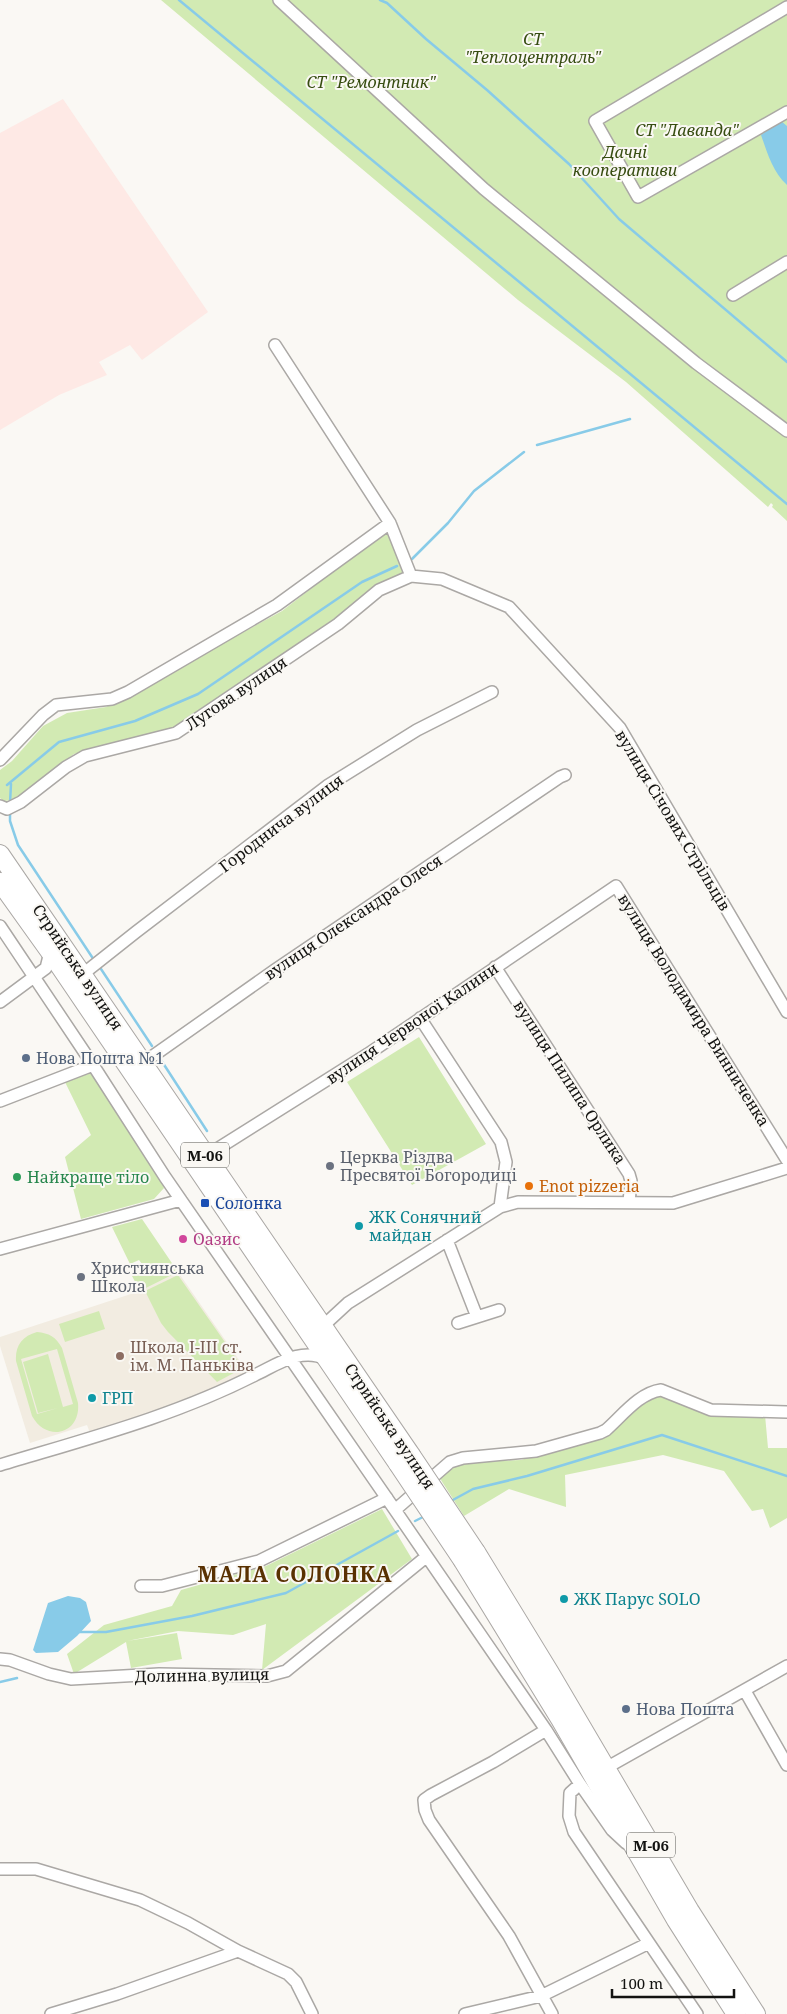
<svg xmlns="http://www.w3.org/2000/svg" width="787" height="2014" viewBox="0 0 787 2014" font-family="'Noto Serif',serif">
<rect width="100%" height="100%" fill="#faf8f4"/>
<path fill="#fee9e5" d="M63,99L208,312L142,360L130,345L99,362L107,375L59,395L0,430V133Z"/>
<path fill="#f2ece1" d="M178,1272L248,1373L215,1390L90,1433L87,1425L30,1443L0,1346V1337L140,1291Z"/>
<path fill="#d2eab3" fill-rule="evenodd" d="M161,0H787V521L772,507L773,505L771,503L768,507L626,382L518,300Z
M388,529L404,573L378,585L339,617L171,730L74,754L15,800L3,801L0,798V770L12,761L43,726L67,713L106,707L282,611Z
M419,1037L486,1144L412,1185L347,1082Z
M91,1073L161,1179L164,1188L154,1199L81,1219L65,1157L91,1135L65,1082Z
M142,1219L178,1272L140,1291L132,1276L145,1268L139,1260L130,1264L112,1227Z
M178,1275L243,1368L217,1382L168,1332L161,1323L145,1291Z
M99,1311L105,1329L65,1342L59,1324Z
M37,1332C49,1333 56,1337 62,1348L78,1403C81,1434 47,1443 32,1416L16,1361C15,1346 22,1336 37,1332ZM57,1349L73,1404L63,1407L48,1354L23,1362L38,1413L58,1408L37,1414L21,1359Z
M659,1393L706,1413L765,1415L768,1448H787V1518L770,1528L763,1509L752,1511L724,1471L663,1455L565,1475L566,1507L509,1489L464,1516L439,1477L452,1463L521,1460L606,1435L644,1400Z
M382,1509L412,1559L262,1670L266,1624L233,1635L178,1631L127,1641L177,1633L182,1659L131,1668L126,1642L74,1674L67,1654L104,1625L172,1606L181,1590L266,1566Z"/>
<path fill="#88cbe8" d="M781,121L787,126V185C773,173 767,152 761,135Z
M68,1596L80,1598L86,1602L91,1621L77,1636L58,1652L36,1653L33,1650L48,1603Z"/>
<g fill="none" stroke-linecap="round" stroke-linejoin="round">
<path stroke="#88cbe8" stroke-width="2.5" d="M179,0L787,504
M380,0L387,3L426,39L487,90L569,164L619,219L787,362
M537,445L630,419
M412,559L448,523L474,491L524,452
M7,785L59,742L135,721L198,694L362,582L397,566
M10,803L11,784
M10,812V821L18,845L94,960
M99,966L152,1046
M161,1060L207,1131
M451,1501L473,1489L527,1476L662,1435L787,1476
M415,1521L425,1516
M79,1632H106L192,1616L286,1593L398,1531
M0,1682L17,1678"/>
<defs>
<path id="minor" d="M279,0L484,189L696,363L787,431
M787,7L595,121L638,197L787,112
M733,295L787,262
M275,345L390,523
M411,576L442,579L509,607L620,728L787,1012
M0,760L43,715L56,705L112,699L128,692L277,605L390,523L411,576
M0,806L7,809L21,802L66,767L85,756L176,733L338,624L379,590L411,576
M0,926L93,1065L165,1177L395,1510L546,1730L580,1784L612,1830L626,1843
M495,967L629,1174L631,1181L629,1202
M83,974L136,932L327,786L417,730L492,692
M0,1002L46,968L50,952
M420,1018L501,1142L506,1162L500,1207
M143,1063L275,970L560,777L565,775
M0,1101L93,1065
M206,1156L368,1054L616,886L787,1160
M447,1240L477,1317
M0,1249L181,1200
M458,1323L499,1310
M322,1327L348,1303L500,1207L518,1202L673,1203L787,1168
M0,1465C86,1439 175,1416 255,1375C278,1364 301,1347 326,1359
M395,1510L450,1462L463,1458L536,1451L600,1433L606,1430C622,1416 639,1393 661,1390L711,1410L787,1412
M141,1586H162L259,1561L387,1498
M0,1659L10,1660L49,1674L71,1679L159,1674L267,1676L286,1671L426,1557
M745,1691L787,1765
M546,1730L493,1762L431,1795L424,1800L425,1810L429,1820L509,1936L552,2014
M606,1768L787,1666
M580,1784L570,1793L569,1816L574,1832L697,2014
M0,1869H36L140,1900L188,1923L238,1951L288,1974L296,1982L312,2014
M51,2014L117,1994L238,1951
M465,2014L541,1996L649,1943"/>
<path id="highway" d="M0,854L411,1455
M0,882L50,952L398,1464
M476,1552L550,1673L690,1911L756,2014
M463,1561L560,1719L676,1920L736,2014"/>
</defs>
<use href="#minor" stroke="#aba8a5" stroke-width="14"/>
<use href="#highway" stroke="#aba8a5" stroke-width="20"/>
<use href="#minor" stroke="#fff" stroke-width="11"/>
<use href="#highway" stroke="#fff" stroke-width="18"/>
<defs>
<path id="highway-bridge" d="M411,1455L476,1552
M398,1464L463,1561"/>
</defs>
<use href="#highway-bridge" stroke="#aba8a5" stroke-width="20" stroke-linecap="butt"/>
<use href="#highway-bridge" stroke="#fff" stroke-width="18"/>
</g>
<g fill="#5c6f8a" stroke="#faf8f4" stroke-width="2">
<circle cx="26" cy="1058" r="5"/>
<circle cx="626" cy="1709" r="5"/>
</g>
<g fill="#6b7280" stroke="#faf8f4" stroke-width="2">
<circle cx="330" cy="1166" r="5"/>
<circle cx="81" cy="1277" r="5"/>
</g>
<circle fill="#2e9e5b" stroke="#faf8f4" stroke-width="2" cx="17" cy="1177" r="5"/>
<circle fill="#e8710a" stroke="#faf8f4" stroke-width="2" cx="529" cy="1186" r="5"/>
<rect fill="#1a4fb4" stroke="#faf8f4" stroke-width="2" x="200" y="1198" width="10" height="10" rx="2.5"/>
<g fill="#0f9aa8" stroke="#faf8f4" stroke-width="2">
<circle cx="359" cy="1226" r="5"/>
<circle cx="92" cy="1398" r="5"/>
<circle cx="564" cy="1599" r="5"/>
</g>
<circle fill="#d1479c" stroke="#faf8f4" stroke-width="2" cx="183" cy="1239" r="5"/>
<circle fill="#8d6e63" stroke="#faf8f4" stroke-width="2" cx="120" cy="1356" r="5"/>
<g text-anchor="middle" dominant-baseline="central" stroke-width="4" stroke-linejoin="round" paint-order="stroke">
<g fill="#faf8f4" stroke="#585855" stroke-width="1">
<rect x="181" y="1142.5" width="48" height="25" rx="4"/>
<rect x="627" y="1832.5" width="48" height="25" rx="4"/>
</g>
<g font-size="15" font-weight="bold" fill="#131311">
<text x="205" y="1155">М-06</text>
<text x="651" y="1845">М-06</text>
</g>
<g font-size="16" font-style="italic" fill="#374d11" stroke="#faf8f4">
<text x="533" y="39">СТ<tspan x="533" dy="18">"Теплоцентраль"</tspan></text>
<text x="371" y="82">СТ "Ремонтник"</text>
<text x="687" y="130">СТ "Лаванда"</text>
<text x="625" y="152">Дачні<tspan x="625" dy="18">кооперативи</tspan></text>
</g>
<g font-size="16" fill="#131311" stroke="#faf8f4">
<text transform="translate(236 693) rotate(-34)">Лугова вулиця</text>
<text transform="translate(673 820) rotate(59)">вулиця Січових Стрільців</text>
<text transform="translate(281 823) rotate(-37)">Городнича вулиця</text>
<text transform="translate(353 917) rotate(-34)">вулиця Олександра Олеся</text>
<text transform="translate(78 967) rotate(56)">Стрийська вулиця</text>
<text transform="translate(694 1010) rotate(58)">вулиця Володимира Винниченка</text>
<text transform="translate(412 1023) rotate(-34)">вулиця Червоної Калини</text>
<text transform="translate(570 1082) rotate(57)">вулиця Пилипа Орлика</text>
<text transform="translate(390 1426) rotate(56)">Стрийська вулиця</text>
<text transform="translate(202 1675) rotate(-1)">Долинна вулиця</text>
</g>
<g font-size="16" fill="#4e5e75" stroke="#faf8f4" text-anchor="start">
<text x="36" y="1058">Нова Пошта №1</text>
<text x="636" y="1709">Нова Пошта</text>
</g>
<g font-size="16" fill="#5b616d" stroke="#faf8f4" text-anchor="start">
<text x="340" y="1157">Церква Різдва<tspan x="340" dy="18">Пресвятої Богородиці</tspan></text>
<text x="91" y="1268">Християнська<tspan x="91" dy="18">Школа</tspan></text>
</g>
<g font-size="16" fill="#27864d" stroke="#faf8f4" text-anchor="start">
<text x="27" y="1177">Найкраще тіло</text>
</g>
<g font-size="16" fill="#c56008" stroke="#faf8f4" text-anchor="start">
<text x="539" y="1186">Enot pizzeria</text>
</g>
<g font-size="16" fill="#164399" stroke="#faf8f4" text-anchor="start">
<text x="215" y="1203">Солонка</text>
</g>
<g font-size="16" fill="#0d838f" stroke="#faf8f4" text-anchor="start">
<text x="369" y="1217">ЖК Сонячний<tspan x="369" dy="18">майдан</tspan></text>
<text x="102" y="1398">ГРП</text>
<text x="574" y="1599">ЖК Парус SOLO</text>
</g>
<g font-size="16" fill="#b23c85" stroke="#faf8f4" text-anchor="start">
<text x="193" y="1239">Оазис</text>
</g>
<g font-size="16" fill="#785e54" stroke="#faf8f4" text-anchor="start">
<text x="130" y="1347">Школа І-ІІІ ст.<tspan x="130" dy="18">ім. М. Паньківа</tspan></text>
</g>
<g font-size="21" font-weight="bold" letter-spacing="1" fill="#593102" stroke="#faf8f4">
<text x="295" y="1574">МАЛА СОЛОНКА</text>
</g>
</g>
<path d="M612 1989v8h122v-8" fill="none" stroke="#131311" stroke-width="2.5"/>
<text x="620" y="1989" font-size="15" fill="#131311" stroke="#faf8f4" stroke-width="4" paint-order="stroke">100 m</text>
</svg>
